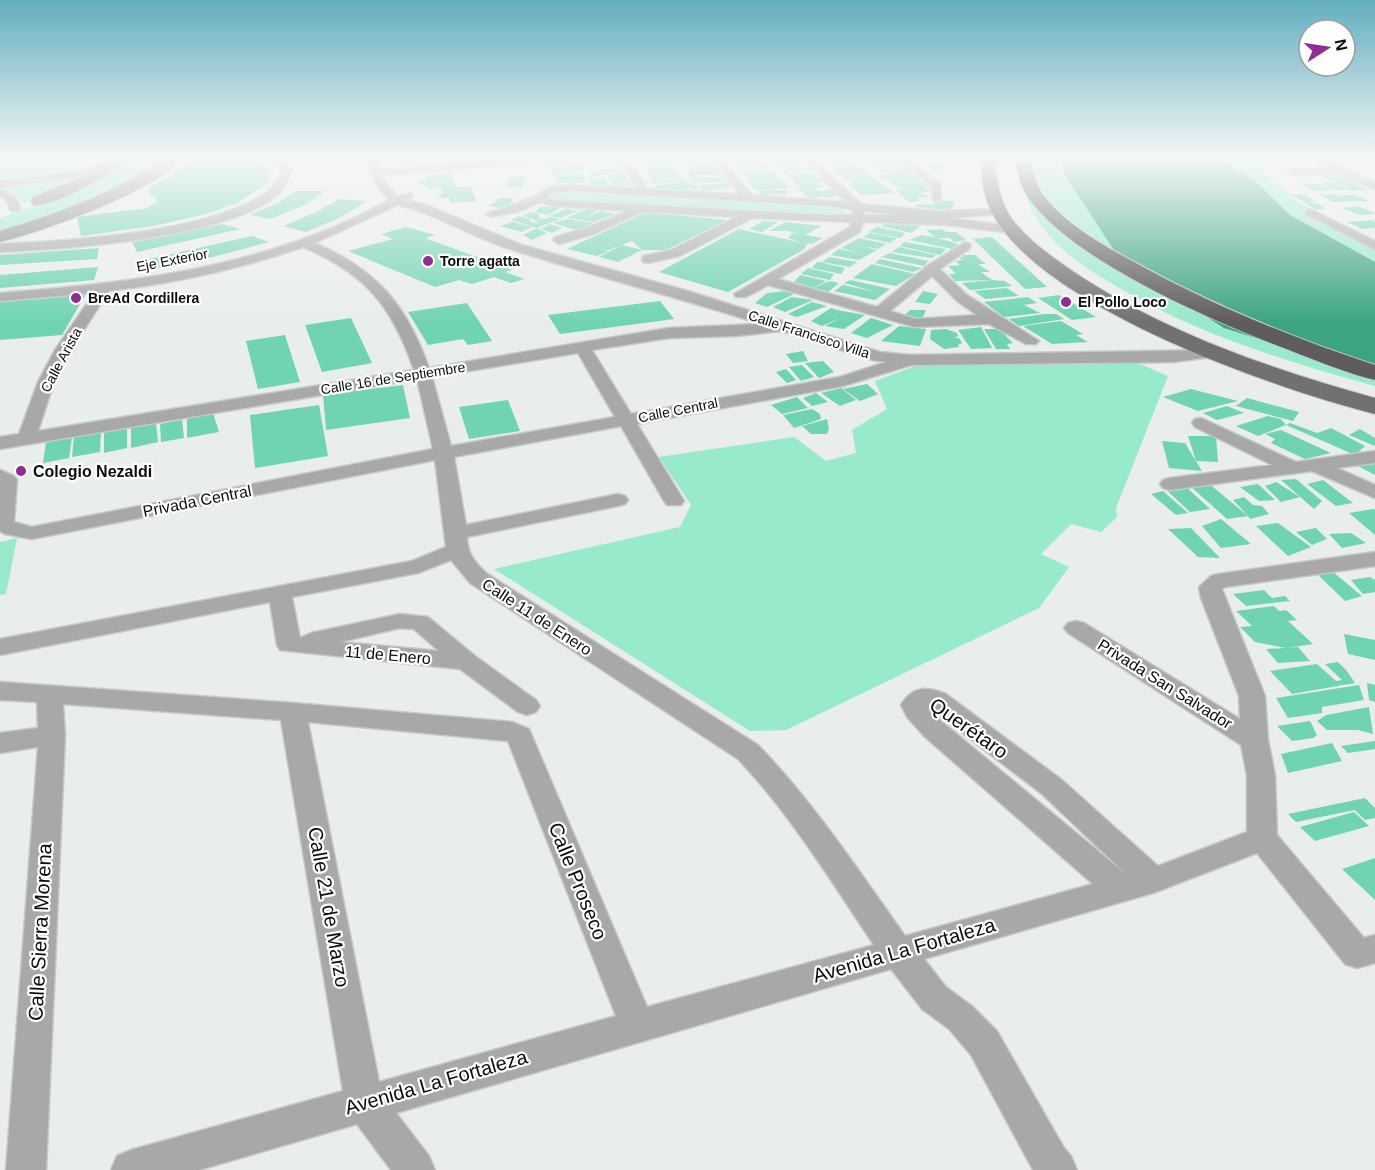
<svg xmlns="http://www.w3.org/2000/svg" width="1375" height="1170" viewBox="0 0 1375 1170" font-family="Helvetica,sans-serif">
<rect width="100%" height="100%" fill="#e9edeb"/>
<path fill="#97eaca" d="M0,158H108L64,173L0,180Z
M129,158H165C125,193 51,216 0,233V218C45,203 90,186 129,158Z
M1019,158H1247L1298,202L1375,249V386C1284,361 1197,334 1116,286C1083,267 1050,245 1032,211C1024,195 1022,175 1019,158Z
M77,176L83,177L25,202H20L17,195L0,190V186Z
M559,191L829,206L841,209L845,213L826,216L558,200L548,196Z
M1133,361L1168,376L1116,508L1117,517L1101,532L1071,524L1041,554L1069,567L1039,608L786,730L750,731L494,569L680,527L691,505L659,457L794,437L826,461L856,453L852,430L887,409L875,381L918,365L959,362Z
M17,538L6,594L0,595V542Z"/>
<path fill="#3ca482" d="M1060,158H1221L1254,180L1290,215L1375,262V375L1224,328L1121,261L1065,175Z"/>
<path fill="#70d4b0" d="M197,158H257L268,167L270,173L269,179L262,187L237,203L206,214L154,226L81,236L77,217L147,208L158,201L148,192L152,185L172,176L179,167Z
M397,158H426L429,166L399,168Z
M447,158H500L501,161L450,165Z
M639,158H671L666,160L676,164L678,167L674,169L677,173L666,174H678L682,178L652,179L646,171L660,170H647Z
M674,158H688L691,160L689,163L714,164L720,171L715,172L722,176L698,175L699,177H724L727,182L693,183L688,178H691L687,174H690L684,170H691L690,167L676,163Z
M731,158H761L771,169L739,170L731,162L752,161H737Z
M770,158H796L800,162H796L798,164L802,163L806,166L802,167L809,168L812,171L785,173Z
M829,158H839L844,161L837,162L849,164L842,158H850L858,164L828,167L824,163L835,162Z
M888,158L904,166L877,169L861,160Z
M580,162L585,170L551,172L548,164Z
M931,162L944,163L945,167L948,168L947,170H933L921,166Z
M860,166L864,169L850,171L865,170L869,174L844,176L870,175L894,193L863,195L848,185H854L849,181L855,179L846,180L831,167Z
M905,168L921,181L907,183L923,182L929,186L922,187L930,189L929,192L920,193L930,197L916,198L921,201L909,202L895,190L906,188H900L879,176L899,172L882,173L877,170Z
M613,169L619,171V173L593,176L590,174V171Z
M772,170L789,188L754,190L748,180H750L742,172Z
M580,172L578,174H583L585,183H556V178L565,177H556L550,173Z
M451,173L455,187L470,186L477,201L450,203L449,198H440L438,194H443L441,188L429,189V185H421L419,181L426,180L425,176Z
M811,173L818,176L815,179L821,178L823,181L816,183L827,187L812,188L820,191L833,189L842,195L824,198L820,191L821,197L808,198L799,189H802L786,175Z
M1317,173H1336L1352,181L1335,182H1354L1368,190L1351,191Z
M627,174L626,179H629L631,185H614L611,180H609L608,175Z
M524,176V181H517L524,182L523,187H507L509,177Z
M606,177L608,185H592L588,179Z
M679,179L690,183L691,185H696L699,189H657L654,186L684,182L652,184L650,180Z
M1333,182L1347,190H1334L1321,183Z
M726,183L732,188L702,191L699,185Z
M1302,183L1318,184L1334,190L1313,191Z
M758,190H786L788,194L760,195Z
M296,191H325L305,205L270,219L250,215L279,202Z
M1290,194L1305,195L1315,201L1307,202L1317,203L1325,209H1315Z
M1319,194L1338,195L1349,200L1340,195H1355L1370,201L1333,202Z
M500,198L515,199L504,208L488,206Z
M339,199L367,201L341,217L306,232L283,226L316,212Z
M934,200L953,201L954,204L949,210L918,207L915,204L934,205Z
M1358,206L1375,213V214L1360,215L1342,208Z
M540,207H551L560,209L547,215L535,212Z
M567,209L578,211L561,218L549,216Z
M587,209L597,211L583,219L601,211L615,214L594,222L566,218Z
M531,212L540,215L538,217L544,219L551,217L560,219L537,228L547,233L532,240L523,235L537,228L511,220L519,216L531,219L529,221L534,223H538L533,219L523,216Z
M646,212L727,220L666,250H642L618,262L599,257L622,245L642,250L632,241L609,250L601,249L609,251L597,256L567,249Z
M568,219L580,221L593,223L579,231L553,223Z
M1372,220L1375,222V228L1362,229L1347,222Z
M763,221L778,222L762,232L749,229Z
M513,222L532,227L522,232L500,226Z
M785,222L822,226L805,235L823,238L812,244L808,243L803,250L728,292L659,272L739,229L803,243L788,238L793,233L800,234L788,231H769Z
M222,224L240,229L137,252L132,242Z
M550,224L562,228L552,233L541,229Z
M886,224H895L920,226L911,233L881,226Z
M406,227L436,235L425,238L512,270L505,272L524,279L511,283L494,277L472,284L459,280L435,287L348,251L393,239L381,234Z
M877,227L905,233L901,238L869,232Z
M942,229L946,232H956L966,240L954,242L950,238H938L958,244L952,249L909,240L921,235L935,237L926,230Z
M870,233L897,238L890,243L863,237Z
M252,236L269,242L209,258L146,270L140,261Z
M992,237L1047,287L1025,289L973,239Z
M859,238L886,244L878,249L862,246L877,250L859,260L831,255L839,249L862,254L841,248Z
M904,242L946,249L940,255L900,246Z
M899,247L936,255L932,258L892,252Z
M99,248L97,259L0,265V255Z
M890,253L928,261L924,266L881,257Z
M962,255H975L986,264H978L990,272H981L992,280L955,281L949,274H956L948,266L960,265L955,261L962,260L959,257H964Z
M829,257L857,262L850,267L822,262Z
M880,259L922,268L913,272L875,263Z
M817,262H819L845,268L841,274L812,268Z
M872,264L915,274L896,286L853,278Z
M98,267L94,280L0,288V275Z
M808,268L834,274L830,280L801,274Z
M800,275L826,281L813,288L794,282Z
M850,280L890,289L875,300L834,291L843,285L876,292L844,283Z
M992,280L1005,281L1012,286L970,290L962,283Z
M829,281L839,283L827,293L814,288Z
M1007,288L1019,296L985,299L974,291Z
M785,291L794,294L767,307L755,303L767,293Z
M923,291L938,294L930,304L915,302Z
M87,292L62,335L0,340V300Z
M1059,295L1096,317L1072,320L1038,298Z
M792,297L813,300L785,312L773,307Z
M1028,297L1037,303L1002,308L1024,305L1040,313L1004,317L984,302Z
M660,301L674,319L560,334L548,315Z
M812,302L827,306L797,317L788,314Z
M467,303L492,341L468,345L463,339L428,345L408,312Z
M831,308L837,310L865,315L844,329L825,326L840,318L822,326L811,321Z
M910,310H926L922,319L904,316Z
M1044,314H1056L1064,319L1019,326L1009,319Z
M351,318L372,363L322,372L305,325Z
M871,318L893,325L867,338L851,333Z
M1061,321L1083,334L1076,335L1088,342L1052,344L1023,326Z
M899,326L926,329L920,346L881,341Z
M981,327L992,348L971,349L958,330Z
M946,329L957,333L958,336L954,338H959L962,343L958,345L959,347L944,349L930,339L931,330Z
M984,329H999L1013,343L1007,344L1010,349H996Z
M285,335L300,382L258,389L246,341Z
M803,351L808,361L793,363L786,354Z
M823,361L834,372L819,378L805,363Z
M802,365L814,377L801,381L789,367Z
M786,369L796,380L787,383L776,372Z
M867,384L878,394L860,401L843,389Z
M403,385L410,418L326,430L323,395Z
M841,388L856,400L840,406L821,393Z
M1191,389L1238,401L1198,411L1163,397Z
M816,393L828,402L812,406L803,398Z
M797,397L808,408L782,414L771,405Z
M1247,398L1299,412L1293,421L1236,406Z
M508,400L520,431L469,439L459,407Z
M319,405L328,456L255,468L250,415Z
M1227,406L1244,413L1217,420L1203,413Z
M812,409L820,414L821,419L794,428L783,415Z
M213,413L219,432L187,438V418Z
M1268,416L1281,419L1286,425L1258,436L1236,426Z
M827,419L829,429L827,434H811L802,426Z
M182,420L184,438L161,442L160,424Z
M156,423L158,442L131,448V427Z
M1290,423L1317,433L1331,428L1365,446L1355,455L1286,425Z
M127,428V448L104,453V432Z
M1360,429L1375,438V446L1349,435Z
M1281,430L1331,453L1305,459L1271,443L1275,439L1265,434Z
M101,432L100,452L72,457L74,436Z
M1188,436H1216L1218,462L1196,461Z
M72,437L69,458L43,463L46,442Z
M1162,441L1185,443L1202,471L1169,468Z
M1375,463V475L1358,466Z
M1296,479L1322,501L1314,509L1281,480Z
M1323,480L1353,503L1336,506L1307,484Z
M1207,482L1248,516L1233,500L1244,497L1253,505L1262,506L1269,514L1250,519L1248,516L1227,519L1189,485Z
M1276,482L1300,497L1281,502L1265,486Z
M1258,484L1275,500L1259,501L1240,487Z
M1184,485L1210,509L1190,512L1164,488Z
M1163,491L1188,513L1176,515L1151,494Z
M1373,509L1375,510V535L1349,513Z
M1221,519L1251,544L1221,548L1202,526Z
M1278,523L1311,547L1288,556L1256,526Z
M1191,528L1220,558L1198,557L1168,529Z
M1316,528L1327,539L1312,545L1296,532Z
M1351,533L1366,543L1342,548L1329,534Z
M1333,572L1362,596L1345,601L1316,573Z
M1370,577L1375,580V592L1363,594L1351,580Z
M1264,590L1272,598L1285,596L1290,601L1246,606L1233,594Z
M1274,606L1279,611L1286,610L1297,620L1288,621L1313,644L1287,648L1298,647L1310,661L1278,663L1266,649L1286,648L1255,642L1240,627L1252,626L1236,611Z
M1344,634L1375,640V660L1348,654Z
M1338,662L1347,671L1355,683L1292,694L1270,671L1317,664L1336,681L1342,680L1325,664Z
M1367,683L1375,685V702L1369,700Z
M1359,685L1364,700L1322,707V713L1288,718L1276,698Z
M1369,707L1373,734L1358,730H1327L1317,721L1326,715Z
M1310,721L1317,735L1313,738L1292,741L1277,726Z
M1375,741V749L1348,753L1341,746Z
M1332,743L1342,761L1288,773L1281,754Z
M1365,798L1375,808V818L1365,820L1355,810L1296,822L1288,814Z
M1354,812L1369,826L1315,841L1300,827Z
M1375,858V900L1342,869Z"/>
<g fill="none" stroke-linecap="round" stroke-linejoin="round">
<defs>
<path id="minor" d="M269,158H280L293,169C289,176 286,187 280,193C231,238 67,249 0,252V244C67,241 219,232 271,189C276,185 279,176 282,170Z
M367,158H377L380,169L525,158H571L566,161L381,175L388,187L398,196L412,193V197L407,200L426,205L522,245L688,291L880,352L910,355L1219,350L1221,353L1219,356L1173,362L911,365L843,386L637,424L684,501L681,505H667L664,501L621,426L454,457L466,525L618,494L625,496L628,500L625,504L618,506L467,537C467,554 475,562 486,573L758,745C814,803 859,871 905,936L1093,884L924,736L907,717L901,705C912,686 927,686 946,694L1062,780L1158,866L1247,832V775L1241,745L1068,633L1064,628L1068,623L1076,621L1084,623L1240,719L1239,696L1201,598L1199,587L1211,576L1219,574L1375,552V566L1225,587L1222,589L1265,696L1268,740L1275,775L1277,835L1364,938L1375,935V963L1357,968L1345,964L1257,853L1153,893L924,959L946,987L973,1007L997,1031L1064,1148L1071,1156L1077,1170H1033L971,1055L949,1029L922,1009L891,969L396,1113L429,1156L435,1170H391L357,1124L199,1170H111L117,1156L131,1150L343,1091L281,720L63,704L65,735L46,1170H6L38,747L0,753V733L38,728L37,702L0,700V682L293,703L512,722L529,729L532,736L647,1007L874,945C831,881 791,815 738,759L470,583L451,560L418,573L292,597L300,638L311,633L400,614L428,617L475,656L536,700L540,706L536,712L527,715L518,712L460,669L280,650L277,645L270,602L0,655V639L412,561L446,547L435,460L32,539L5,534L0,531V470L14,476L17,480L14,522L32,527L433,449L417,379L0,449V437L19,434L38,382L55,350L94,293L0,301V293C108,285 217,273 319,233C343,224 366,212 389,200C376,187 371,175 367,158ZM398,205C439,215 475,239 516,251C598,277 680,298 761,324L669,328L429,368C406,304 377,270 315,243ZM303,247C366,274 392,306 414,370L38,431L54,382L71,350L109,291C175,283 240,269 303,247ZM781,331L872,360L886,362L840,377L631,414L592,350L669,338L736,336ZM578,353L615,417L451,446L432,377ZM400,628L414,629L439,651L340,642ZM927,706L1042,794L1127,875L942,722ZM308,722L508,741L616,1016L379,1082Z
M711,158H721L752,195L846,202L802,158H813L861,204L938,211L1003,209L1005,211L999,214L951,218L1016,227L1020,228V234L946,225L863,222L860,232L778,279L877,307L927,266L965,242L969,243L971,246L969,249L940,269L967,295L1039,341L1036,344H1026L989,324L915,327L768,285L746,297H736L734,294L850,227L851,222L752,218L680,256L648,263L643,262L642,259L643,256L671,250L736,217L642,212L594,234L559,244L553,240L555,237L586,228L627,211L550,206L541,202L520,211L492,217L486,214L534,197L549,187L572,185L636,188L626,170L614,164L619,161L634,166L647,189L739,194ZM572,191L830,206L853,210L852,215H828L552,200L547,197L552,193ZM864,211L897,215H864ZM932,276L957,301L977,315L916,319L890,311Z
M895,158H906L940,183L941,201H933L931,186Z
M1311,158H1324L1375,183V190L1339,174L1291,175L1286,172L1291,169L1328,168Z
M115,160L120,163L119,165L74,178L0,187V181L73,172Z
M0,189L15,196L21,209L19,211H11L6,200L0,196Z
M1310,209L1375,241V250L1306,214V210Z
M1201,418L1296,462L1375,451V463L1337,468L1375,485V498L1312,471L1170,490L1163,488L1160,484L1163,480L1170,478L1272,465L1195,427L1192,423L1195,419Z"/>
<path id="secondary" d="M112,158H129C118,172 50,209 33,205L31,201L33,197L87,175Z
M165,158H182C156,191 42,232 0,242V231C58,213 115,193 165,158Z"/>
<path id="primary" d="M981,158H995C996,178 1000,202 1012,219C1028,240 1052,257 1074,272C1165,333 1271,369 1375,398V414C1275,389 1038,306 991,211C983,195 981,175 981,158Z"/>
<path id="motorway" d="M1016,158H1030C1032,171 1036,185 1044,196C1067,226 1103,245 1136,263C1212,305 1293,338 1375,365V380C1346,373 1317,361 1289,350C1215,322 1082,265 1033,204C1022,191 1017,175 1016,158Z"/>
</defs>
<use href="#minor" stroke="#c5c9c7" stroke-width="3"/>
<use href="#secondary" stroke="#c5c9c7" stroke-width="2"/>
<use href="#primary" stroke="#c5c9c7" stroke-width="2"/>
<use href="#motorway" stroke="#c5c9c7" stroke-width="2"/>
<use href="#minor" fill="#a9a8a9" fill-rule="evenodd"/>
<use href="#secondary" fill="#898789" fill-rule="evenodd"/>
<use href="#primary" fill="#727072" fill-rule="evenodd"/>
<use href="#motorway" fill="#5e5c5e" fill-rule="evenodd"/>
</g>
<linearGradient id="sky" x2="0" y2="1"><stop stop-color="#63aebf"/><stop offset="0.49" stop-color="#f5f7f6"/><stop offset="1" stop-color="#f5f7f6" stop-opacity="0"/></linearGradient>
<rect width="1375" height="322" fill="url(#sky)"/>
<g fill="#902c92" stroke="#fff" stroke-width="2">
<circle cx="428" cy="261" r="6"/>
<circle cx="76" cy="298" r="6"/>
<circle cx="1066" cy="302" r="6"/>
<circle cx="21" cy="471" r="6"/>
</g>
<g text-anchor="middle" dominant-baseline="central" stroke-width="4.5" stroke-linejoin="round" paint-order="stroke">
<g font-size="14" fill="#0b0d0c" stroke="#fff">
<text transform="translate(172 260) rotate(-11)">Eje Exterior</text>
<text transform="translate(809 334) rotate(18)">Calle Francisco Villa</text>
<text transform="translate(61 360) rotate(-62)">Calle Arista</text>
<text transform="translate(393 378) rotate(-9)">Calle 16 de Septiembre</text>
<text transform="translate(678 410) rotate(-11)">Calle Central</text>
</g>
<g font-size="14" font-weight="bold" fill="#0b0d0c" stroke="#fff" text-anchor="start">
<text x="440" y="261">Torre agatta</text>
<text x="88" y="298">BreAd Cordillera</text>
<text x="1078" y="302">El Pollo Loco</text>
</g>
<g font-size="16" font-weight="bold" fill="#0b0d0c" stroke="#fff" text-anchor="start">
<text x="33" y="471">Colegio Nezaldi</text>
</g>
<g font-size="16" fill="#0b0d0c" stroke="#fff">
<text transform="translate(197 501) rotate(-11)">Privada Central</text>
<text transform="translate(537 617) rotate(33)">Calle 11 de Enero</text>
<text transform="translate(388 655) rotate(5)">11 de Enero</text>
<text transform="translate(1165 684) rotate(32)">Privada San Salvador</text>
</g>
<g font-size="20" fill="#0b0d0c" stroke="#fff">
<text transform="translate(969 728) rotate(35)">Querétaro</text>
<text transform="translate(578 881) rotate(68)">Calle Proseco</text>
<text transform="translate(329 907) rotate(80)">Calle 21 de Marzo</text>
<text transform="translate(40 932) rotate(-87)">Calle Sierra Morena</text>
<text transform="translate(904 950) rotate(-16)">Avenida La Fortaleza</text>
<text transform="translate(436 1082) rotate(-16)">Avenida La Fortaleza</text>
</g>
</g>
<g transform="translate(1327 48) rotate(78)"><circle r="28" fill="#ffffff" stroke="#9d9e9e" stroke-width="1.5"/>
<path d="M0-4.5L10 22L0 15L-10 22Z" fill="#902c92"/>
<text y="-9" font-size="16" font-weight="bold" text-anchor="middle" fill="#0b0d0c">N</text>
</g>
</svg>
